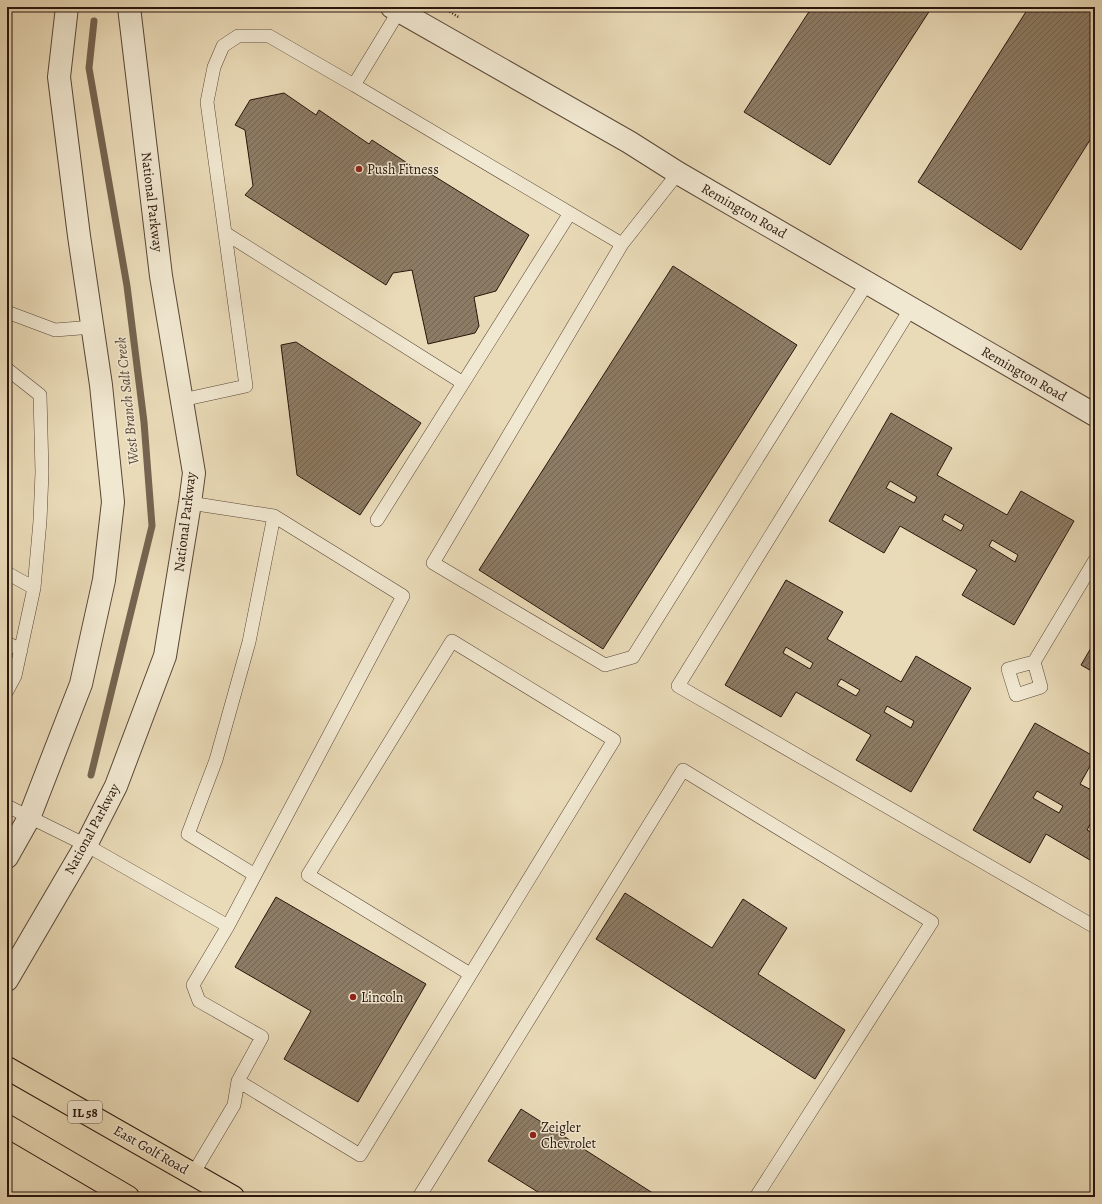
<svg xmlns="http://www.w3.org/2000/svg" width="1102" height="1204" viewBox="0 0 1102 1204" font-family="Alegreya,serif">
<defs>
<pattern id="building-hatch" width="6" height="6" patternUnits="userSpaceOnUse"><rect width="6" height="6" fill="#8d7c65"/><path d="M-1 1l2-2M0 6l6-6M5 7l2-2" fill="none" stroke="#736452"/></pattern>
</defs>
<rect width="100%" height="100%" fill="#eadbb8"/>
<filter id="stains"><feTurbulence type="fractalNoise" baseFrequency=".005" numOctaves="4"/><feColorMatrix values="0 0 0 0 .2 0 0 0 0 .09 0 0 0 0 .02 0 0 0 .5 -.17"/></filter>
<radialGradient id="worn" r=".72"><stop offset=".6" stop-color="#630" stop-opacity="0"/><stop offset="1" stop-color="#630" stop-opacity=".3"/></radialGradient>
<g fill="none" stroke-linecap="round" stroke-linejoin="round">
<path stroke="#756450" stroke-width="7" d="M91,775L152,526L144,422L127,286L89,68L94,21"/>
</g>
<path fill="url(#building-hatch)" stroke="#29150c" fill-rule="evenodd" d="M812,7H932L830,165L744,112Z
M1029,7H1093L1095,8V132L1021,250L918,182Z
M284,93L316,115L319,110L369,144L372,140L424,174L426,171L529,235L496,291L474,297L479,326L475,333L428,344L412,270L393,273L386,285L245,195L253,186L245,130L235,125L250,100Z
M673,266L797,345L603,649L479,570Z
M296,342L421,423L360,515L297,475L281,345Z
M891,413L952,448L937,475L1007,515L1021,491L1074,521L1014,625L962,595L977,570L900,526L884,553L829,521ZM890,481L917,497L914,503L886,488ZM945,514L964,525L961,531L942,520ZM992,540L1018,555L1015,562L989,546Z
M786,580L843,612L827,639L901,682L916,656L971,688L911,792L856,760L871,735L796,692L781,717L725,685ZM786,647L813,663L810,669L783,653ZM841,679L860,690L856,696L837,685ZM887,706L914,721L911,728L884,712Z
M1095,641V673L1081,665Z
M1035,723L1095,757L1080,784L1095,792V825L1091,823L1087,830L1095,834V863L1046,834L1030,863L973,830ZM1037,791L1063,806L1059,813L1033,798Z
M625,893L712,948L743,899L787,928L758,974L845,1030L815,1079L596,939Z
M276,897L426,984L358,1102L284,1059L311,1011L235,967Z
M521,1109L659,1197H546L488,1161Z"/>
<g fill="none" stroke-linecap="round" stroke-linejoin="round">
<defs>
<path id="service" d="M354,85L622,244
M678,173L622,244L433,563L605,665L633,657L867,283
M225,233L463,383
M911,308L678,686L1095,927
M7,312L55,330L93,327
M7,369L40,395L42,472L40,521L34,588L15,676L7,691
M182,400L246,386L207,102L214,67L223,46L238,36H269L354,85L399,11
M190,503L274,516L403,596L228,926
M377,520L570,213
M7,573L34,588
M7,643L21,650
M1034,662L1041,687L1016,695L1008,669L1034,662L1095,560
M7,806L86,845L228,926L193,985L199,1001L262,1037L238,1081L234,1105L193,1174
M255,875L188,834L216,760L249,642L274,516
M238,1081L360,1155L614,740L452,641L308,875L470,974
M419,1197L683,770L932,922L756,1197"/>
<path id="minor" d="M392,7L629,142L678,173L1095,415
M7,857L29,818L81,684L104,580L113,502L101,385L79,236L59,77L67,7
M7,980L86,845L116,786L165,656L190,503L194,473L161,276L129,7"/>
<path id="primary" d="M7,1068L233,1197
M7,1126L128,1197"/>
</defs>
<use href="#service" stroke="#594637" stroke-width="14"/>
<use href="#minor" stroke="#594637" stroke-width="24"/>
<use href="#primary" stroke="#29150c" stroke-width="24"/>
<path stroke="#29150c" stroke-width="2.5" stroke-dasharray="1 2" stroke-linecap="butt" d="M442,7L460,18"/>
<use href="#service" stroke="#f1e8d1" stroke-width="13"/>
<use href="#minor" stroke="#f1e8d1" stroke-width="22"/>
<use href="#primary" stroke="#eadbb8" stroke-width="22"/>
</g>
<g fill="#8f2418" stroke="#f1e8d1" stroke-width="1.5">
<circle cx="359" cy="169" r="4"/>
<circle cx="353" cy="997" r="4"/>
<circle cx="533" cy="1135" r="4"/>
</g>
<g text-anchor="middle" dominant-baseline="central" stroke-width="3" stroke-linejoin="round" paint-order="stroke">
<rect fill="#f1e8d1" stroke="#655447" stroke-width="1" x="68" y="1101" width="34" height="22" rx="3"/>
<g font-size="13" font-weight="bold" fill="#29150c">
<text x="85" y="1112">IL 58</text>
</g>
<g font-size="14" fill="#29150c" stroke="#f1e8d1" text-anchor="start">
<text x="367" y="169">Push Fitness</text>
<text x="361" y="997">Lincoln</text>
<text x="541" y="1127">Zeigler<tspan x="541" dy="16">Chevrolet</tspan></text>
</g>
<g font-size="14" fill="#29150c" stroke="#f1e8d1">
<text transform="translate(152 202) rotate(83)">National Parkway</text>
<text transform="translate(744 211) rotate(30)">Remington Road</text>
<text transform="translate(1024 374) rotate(30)">Remington Road</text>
<text transform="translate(185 522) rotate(-83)">National Parkway</text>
<text transform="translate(92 829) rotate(-62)">National Parkway</text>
<text transform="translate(151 1150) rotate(30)">East Golf Road</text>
</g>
<g font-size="15" font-style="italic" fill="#5c493a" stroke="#f1e8d1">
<text transform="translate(127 401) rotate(-96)">West Branch Salt Creek</text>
</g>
</g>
<rect width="1102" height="1204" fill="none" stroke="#eadbb8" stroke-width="24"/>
<rect x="8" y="8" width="1086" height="1188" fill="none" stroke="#29150c" stroke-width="2"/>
<rect x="12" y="12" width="1078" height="1180" fill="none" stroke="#29150c"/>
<rect width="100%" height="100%" filter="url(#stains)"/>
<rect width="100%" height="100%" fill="url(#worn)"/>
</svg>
